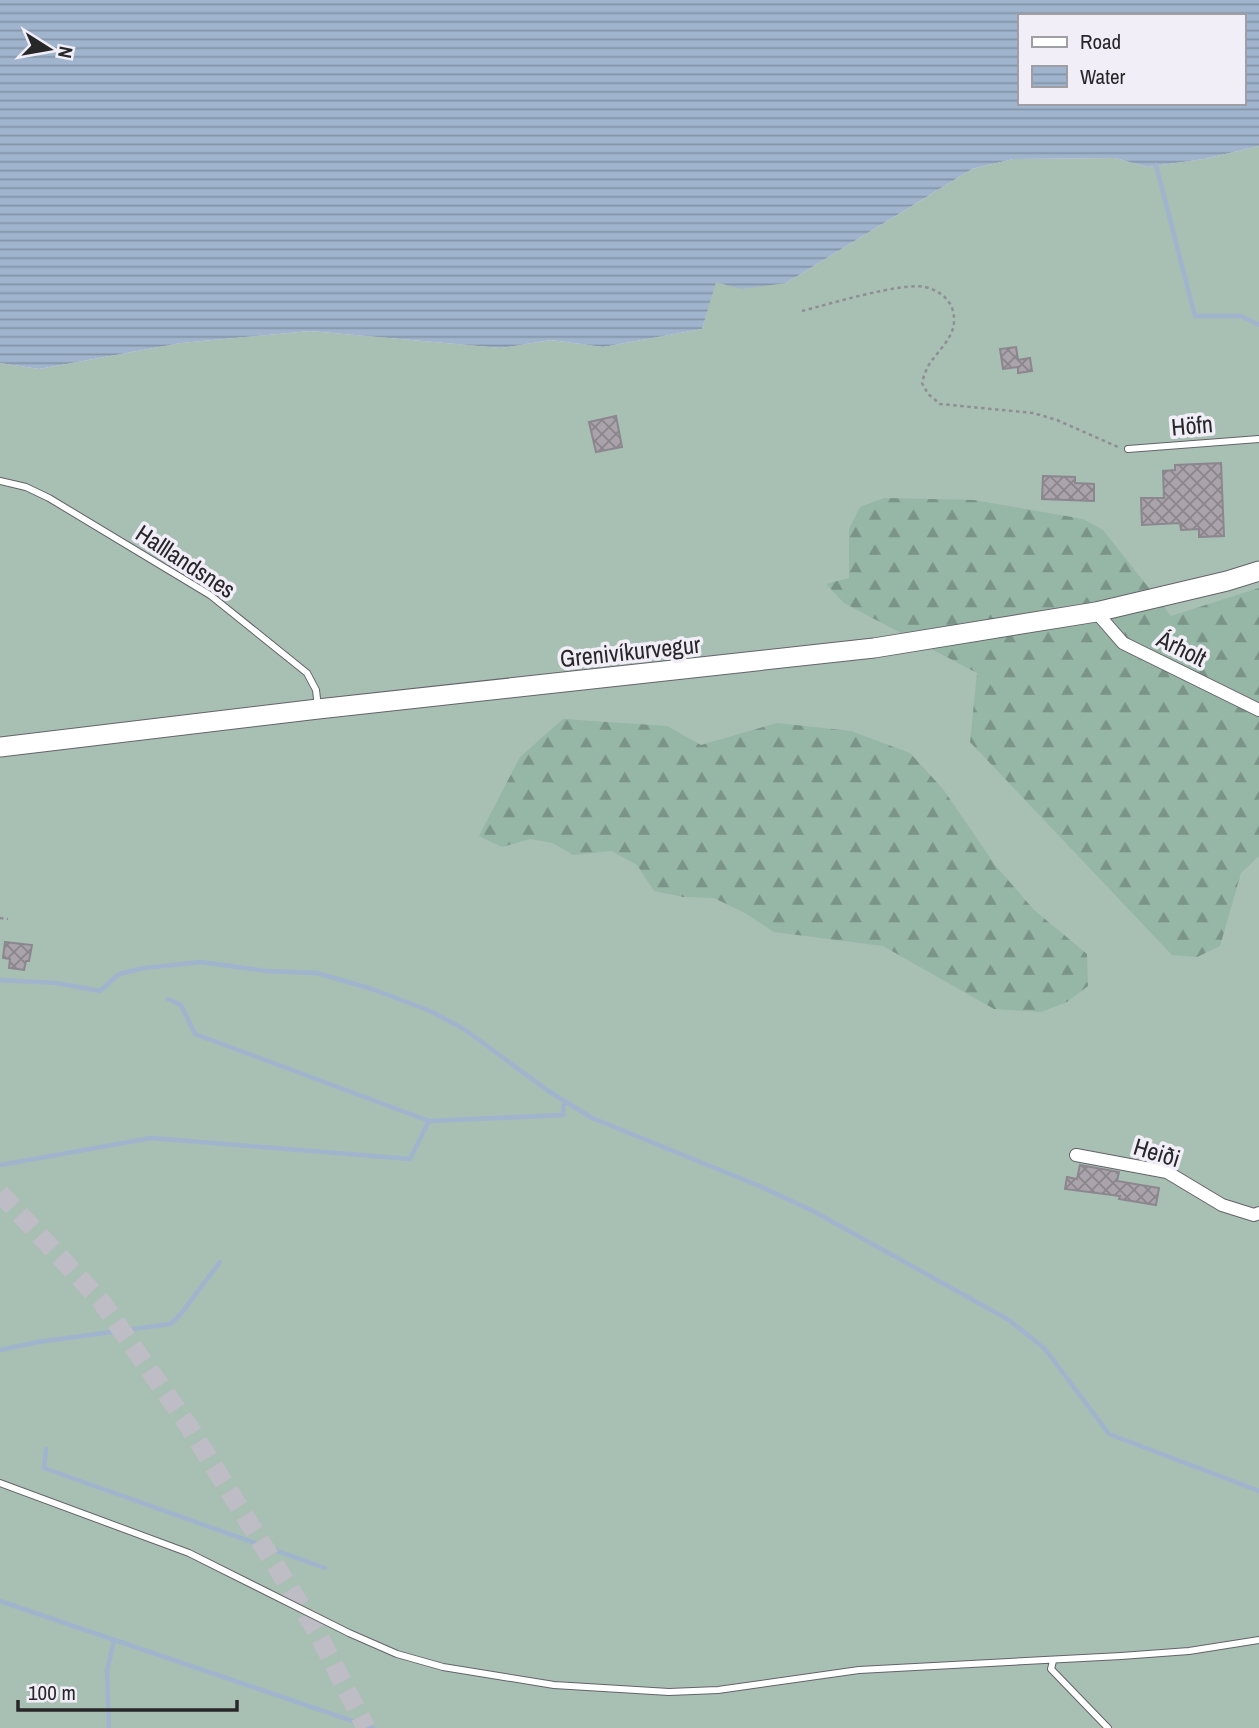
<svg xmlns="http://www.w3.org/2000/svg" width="1259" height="1728" viewBox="0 0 1259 1728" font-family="'Archivo Narrow',sans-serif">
<defs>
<pattern id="forest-firs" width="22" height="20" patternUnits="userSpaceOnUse" patternTransform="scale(1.75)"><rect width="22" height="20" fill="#96b6a6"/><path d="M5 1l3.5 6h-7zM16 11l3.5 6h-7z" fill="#7a9487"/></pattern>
<pattern id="water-rules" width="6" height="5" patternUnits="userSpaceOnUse" patternTransform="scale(1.75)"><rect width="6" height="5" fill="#a0b5cd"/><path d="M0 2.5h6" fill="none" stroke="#8293a6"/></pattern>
<pattern id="building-cross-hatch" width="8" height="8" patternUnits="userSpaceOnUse" patternTransform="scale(1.75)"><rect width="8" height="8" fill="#aaa3ab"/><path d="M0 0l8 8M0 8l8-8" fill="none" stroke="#8a858b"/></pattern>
</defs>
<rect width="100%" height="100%" fill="#e4e1eb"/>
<path fill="#a8bfb3" d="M1259,146V1728H0V363L39,369L181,343L310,331L501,348L551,340L603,347L702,329L715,282L786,283L972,169L1013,159L1115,158L1147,167L1204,159Z"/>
<path fill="url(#forest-firs)" d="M884,498L974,500L1083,519L1103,530L1171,616L1259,588V856L1241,873L1220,946L1197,957L1172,955L970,742L977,673L844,603L826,584L849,578V529L860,507Z
M563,719L667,726L701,745L777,723L851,731L910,753L943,789L995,865L1034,910L1087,954L1088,986L1067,1002L1041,1012L994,1009L883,946L774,932L745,913L714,898L683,897L654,891L637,865L611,851L573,855L553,843L530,839L502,847L479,836L520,757Z"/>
<path fill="url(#water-rules)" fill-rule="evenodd" d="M0,0H1259V146L1204,159L1147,167L1115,158L1013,159L972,169L786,283L741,289L716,282L702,329L603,347L551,340L501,348L310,331L181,343L39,369L0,363ZM1019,16H1243V103H1019Z"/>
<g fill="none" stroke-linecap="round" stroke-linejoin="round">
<path stroke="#a0b5cd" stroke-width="4.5" d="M1156,165L1195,316H1241L1259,325
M0,980L56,983L100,991L119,974L144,968L201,962L266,971L317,973L372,989L430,1011L464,1029L547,1090L592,1118L757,1185L813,1211L1009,1320L1045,1349L1109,1434L1259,1491
M168,999L181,1005L195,1034L429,1121L563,1115L564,1101
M0,1165L151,1138L410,1159L429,1121
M0,1350L38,1342L170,1324L180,1315L220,1262
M46,1449L44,1468L325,1568
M0,1601L373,1728
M109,1728L107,1671L114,1640"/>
</g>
<path fill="url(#building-cross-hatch)" stroke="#8c868e" stroke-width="2" d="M1016,347L1018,360L1030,358L1032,371L1018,373V367L1003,369L1000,349Z
M616,416L622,447L596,452L589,422Z
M1221,463L1224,536L1199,537V529L1181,530L1180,523L1142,525L1141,498H1164L1163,471L1175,470V465Z
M1043,476L1075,477V483L1094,484V501L1042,499Z
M5,942L32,945L29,961H26L24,970L9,968L10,959L3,958Z
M1080,1165L1119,1172L1117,1181L1159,1188L1156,1205L1119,1199L1120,1196L1065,1189L1067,1177L1077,1179Z"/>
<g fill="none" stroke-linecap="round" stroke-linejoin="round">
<path stroke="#bebcc4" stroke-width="19" stroke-dasharray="19 10" stroke-linecap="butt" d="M0,1193L101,1301L188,1425L317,1632L366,1728"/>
<defs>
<path id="service" d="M1128,449L1259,439
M0,481L26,487L49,498L210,595L307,673L316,690L318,707
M0,1483L189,1553L349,1633L397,1654L443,1667L554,1685L669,1692L718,1690L859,1670L1121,1656L1189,1651L1259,1640
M1053,1661L1051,1669L1108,1728"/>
<path id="minor" d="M1096,612L1123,643L1259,710
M1076,1155L1167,1172L1222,1205L1254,1215L1259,1213"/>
<path id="primary" d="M0,747L318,709L874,648L1096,612L1227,581L1259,571"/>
</defs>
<use href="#service" stroke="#64626a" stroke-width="8"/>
<use href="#minor" stroke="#64626a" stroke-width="14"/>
<use href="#primary" stroke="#64626a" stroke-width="21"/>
<path stroke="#908e95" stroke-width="2.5" stroke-dasharray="3.5 3.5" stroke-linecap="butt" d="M802,311C829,304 902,282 925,287C942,291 955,303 954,321C954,339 935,353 927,368C925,373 923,378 922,383L928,394L940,404L1033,413L1057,420L1118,447
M0,918L8,919"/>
<use href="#service" stroke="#fff" stroke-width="6"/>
<use href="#minor" stroke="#fff" stroke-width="12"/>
<use href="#primary" stroke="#fff" stroke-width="19"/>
</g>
<g text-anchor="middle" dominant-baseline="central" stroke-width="7" stroke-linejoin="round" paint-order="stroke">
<g font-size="24" fill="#272629" stroke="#f1eef8">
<text transform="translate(1192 425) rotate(-5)">Höfn</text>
<text transform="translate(186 561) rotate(33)">Halllandsnes</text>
<text transform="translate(1182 648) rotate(26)">Árholt</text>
<text transform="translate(630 651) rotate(-6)">Grenivíkurvegur</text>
<text transform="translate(1157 1152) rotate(17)">Heiði</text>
</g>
</g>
<rect x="1018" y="14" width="228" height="91" fill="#f1eef8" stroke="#a09ea5" stroke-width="2"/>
<rect x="1032" y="37" width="35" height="10" fill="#ffffff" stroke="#a09ea5" stroke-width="2"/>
<text x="1080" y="49" font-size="21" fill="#272629">Road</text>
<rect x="1032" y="66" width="35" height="21" fill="url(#water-rules)" stroke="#a09ea5" stroke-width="2"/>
<text x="1080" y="84" font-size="21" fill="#272629">Water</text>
<g transform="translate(49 49) rotate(101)" stroke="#f1eef8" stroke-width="5" paint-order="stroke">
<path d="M0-5L12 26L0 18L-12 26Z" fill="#272629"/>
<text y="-10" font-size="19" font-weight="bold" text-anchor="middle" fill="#272629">N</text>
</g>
<path d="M18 1700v10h219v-10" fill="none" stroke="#272629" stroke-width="3.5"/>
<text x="28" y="1700" font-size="21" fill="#272629" stroke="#f1eef8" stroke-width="5" paint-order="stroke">100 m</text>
</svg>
